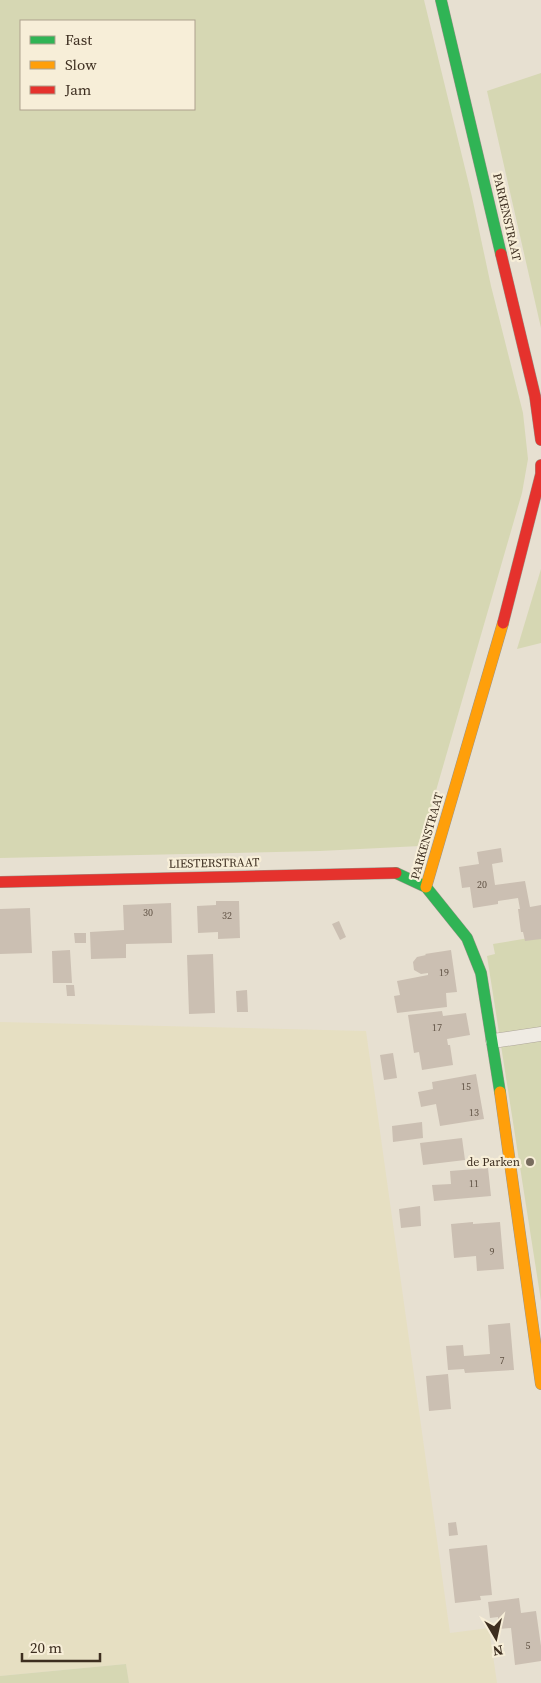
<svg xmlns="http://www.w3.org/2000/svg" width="541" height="1683" viewBox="0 0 541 1683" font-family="'Source Serif 4',serif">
<rect width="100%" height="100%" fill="#e7e0d1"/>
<path fill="#e6dfc2" d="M0,1022L366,1031L450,1633L489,1628L497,1683H129L126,1664L0,1676Z"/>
<path fill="#d6d7b3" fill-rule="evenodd" d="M0,0H424L472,197L491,286L523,413L528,459L522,493L420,846L320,851L0,858ZM21,21H194V109H21Z
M541,73V328L487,91Z
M541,569V643L517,649Z
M541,936V1301L487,956L495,954L493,944Z
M126,1664L129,1683H0V1676Z"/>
<path fill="#cbbfb2" d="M501,848L503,862L492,864L495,885L525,881L530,907L541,905V939L525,941L523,932H521L518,909H520L518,898L498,901V904L473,908L470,887L462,888L459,867L479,864L477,852Z
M216,901H239L240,938L218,939V932L198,933L197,906L216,905Z
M171,903L172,943L126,944V958L91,959L90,932L124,930L123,905Z
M30,908L32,953L0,954V909Z
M339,921L346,937L340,940L332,924Z
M74,933H86V943H75Z
M70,950L72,983H53L52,951Z
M451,950L457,992L446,993L447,1007L397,1013L394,996L400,995L397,981L428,975V973L421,974L414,970L413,962L417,957L426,955L425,954Z
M213,954L215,1013L189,1014L187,955Z
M66,985H74L75,996H67Z
M247,990L248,1012H237L236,991Z
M442,1011L443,1016L466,1013L470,1035L447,1039L448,1045H450L453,1065L422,1070L419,1052L414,1053L408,1015Z
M393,1053L397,1078L384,1080L380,1055Z
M476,1074L484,1119L440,1126L436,1104L421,1107L418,1092L433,1089L432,1082Z
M422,1122L423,1138L393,1142L392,1126Z
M462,1138L465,1160L423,1165L420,1143Z
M488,1168L491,1196L434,1201L432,1185L451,1184L450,1171Z
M420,1206L421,1226L401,1228L399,1209Z
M473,1222V1224L500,1222L504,1269L477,1271L476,1256L454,1258L451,1224Z
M510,1323L514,1370L465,1373L464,1369L448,1370L446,1346L463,1345L464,1356L490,1354L488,1325Z
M448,1374L451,1409L429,1411L426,1376Z
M456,1522L458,1535L449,1536L448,1523Z
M487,1545L492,1595L480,1596L481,1600L455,1603L449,1549Z
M519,1598L521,1613L536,1611L541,1646V1661L515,1665L511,1628L499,1629L498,1617L490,1618L488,1602Z"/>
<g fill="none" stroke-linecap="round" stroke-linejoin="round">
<defs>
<path id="lane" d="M493,1041L541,1034"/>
<path id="fast" d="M441,0L501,254
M396,873L426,887L467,938L481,973L500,1092"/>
<path id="slow" d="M426,887L503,623
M500,1092L541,1384"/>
<path id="jam" d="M501,254L535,396L541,440
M503,623L541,474V465
M0,882L396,873"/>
</defs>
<use href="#lane" stroke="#ada599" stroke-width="15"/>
<use href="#fast" stroke="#9c958a" stroke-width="12"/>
<use href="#slow" stroke="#9c958a" stroke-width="12"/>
<use href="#jam" stroke="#9c958a" stroke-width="12"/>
<use href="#lane" stroke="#efebe3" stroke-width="14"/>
<use href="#fast" stroke="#30b455" stroke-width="11"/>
<use href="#slow" stroke="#ff9f0a" stroke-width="11"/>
<use href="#jam" stroke="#e5322d" stroke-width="11"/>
</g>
<circle fill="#786c5e" stroke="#f7eed8" stroke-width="2" cx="530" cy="1162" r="5"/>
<g text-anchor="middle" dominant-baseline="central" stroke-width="4.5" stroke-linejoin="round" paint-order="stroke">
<g font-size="10" fill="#605244">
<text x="482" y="884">20</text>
<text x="148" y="912">30</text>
<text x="227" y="915">32</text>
<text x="444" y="972">19</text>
<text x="437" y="1027">17</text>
<text x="466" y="1086">15</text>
<text x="474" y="1112">13</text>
<text x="474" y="1183">11</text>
<text x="492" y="1251">9</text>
<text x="502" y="1360">7</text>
<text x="528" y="1645">5</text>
</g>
<g font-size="12" fill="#3d2e20" stroke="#f7eed8">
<text transform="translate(507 217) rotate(77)">PARKENSTRAAT</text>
<text transform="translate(427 836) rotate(-74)">PARKENSTRAAT</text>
<text transform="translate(214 863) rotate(-1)">LIESTERSTRAAT</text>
</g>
<g font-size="12" fill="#3d2e20" stroke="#f7eed8" text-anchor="end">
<text x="520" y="1162">de Parken</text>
</g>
</g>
<rect x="20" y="20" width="175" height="90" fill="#f7eed8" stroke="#ada18e"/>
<rect x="30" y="36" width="25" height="8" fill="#30b455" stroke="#ada18e"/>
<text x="65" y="45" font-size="15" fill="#3d2e20">Fast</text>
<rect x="30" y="61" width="25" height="8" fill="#ff9f0a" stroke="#ada18e"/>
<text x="65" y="70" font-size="15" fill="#3d2e20">Slow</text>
<rect x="30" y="86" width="25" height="8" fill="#e5322d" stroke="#ada18e"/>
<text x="65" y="95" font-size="15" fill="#3d2e20">Jam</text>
<g transform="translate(496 1638) rotate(171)" stroke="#f7eed8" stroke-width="4" paint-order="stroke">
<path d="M0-4L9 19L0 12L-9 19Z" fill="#3d2e20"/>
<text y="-8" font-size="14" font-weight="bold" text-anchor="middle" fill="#3d2e20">N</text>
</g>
<path d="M22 1653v8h78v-8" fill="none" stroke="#3d2e20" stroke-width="2.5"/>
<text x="30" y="1653" font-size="15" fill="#3d2e20" stroke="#f7eed8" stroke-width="4" paint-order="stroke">20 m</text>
</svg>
